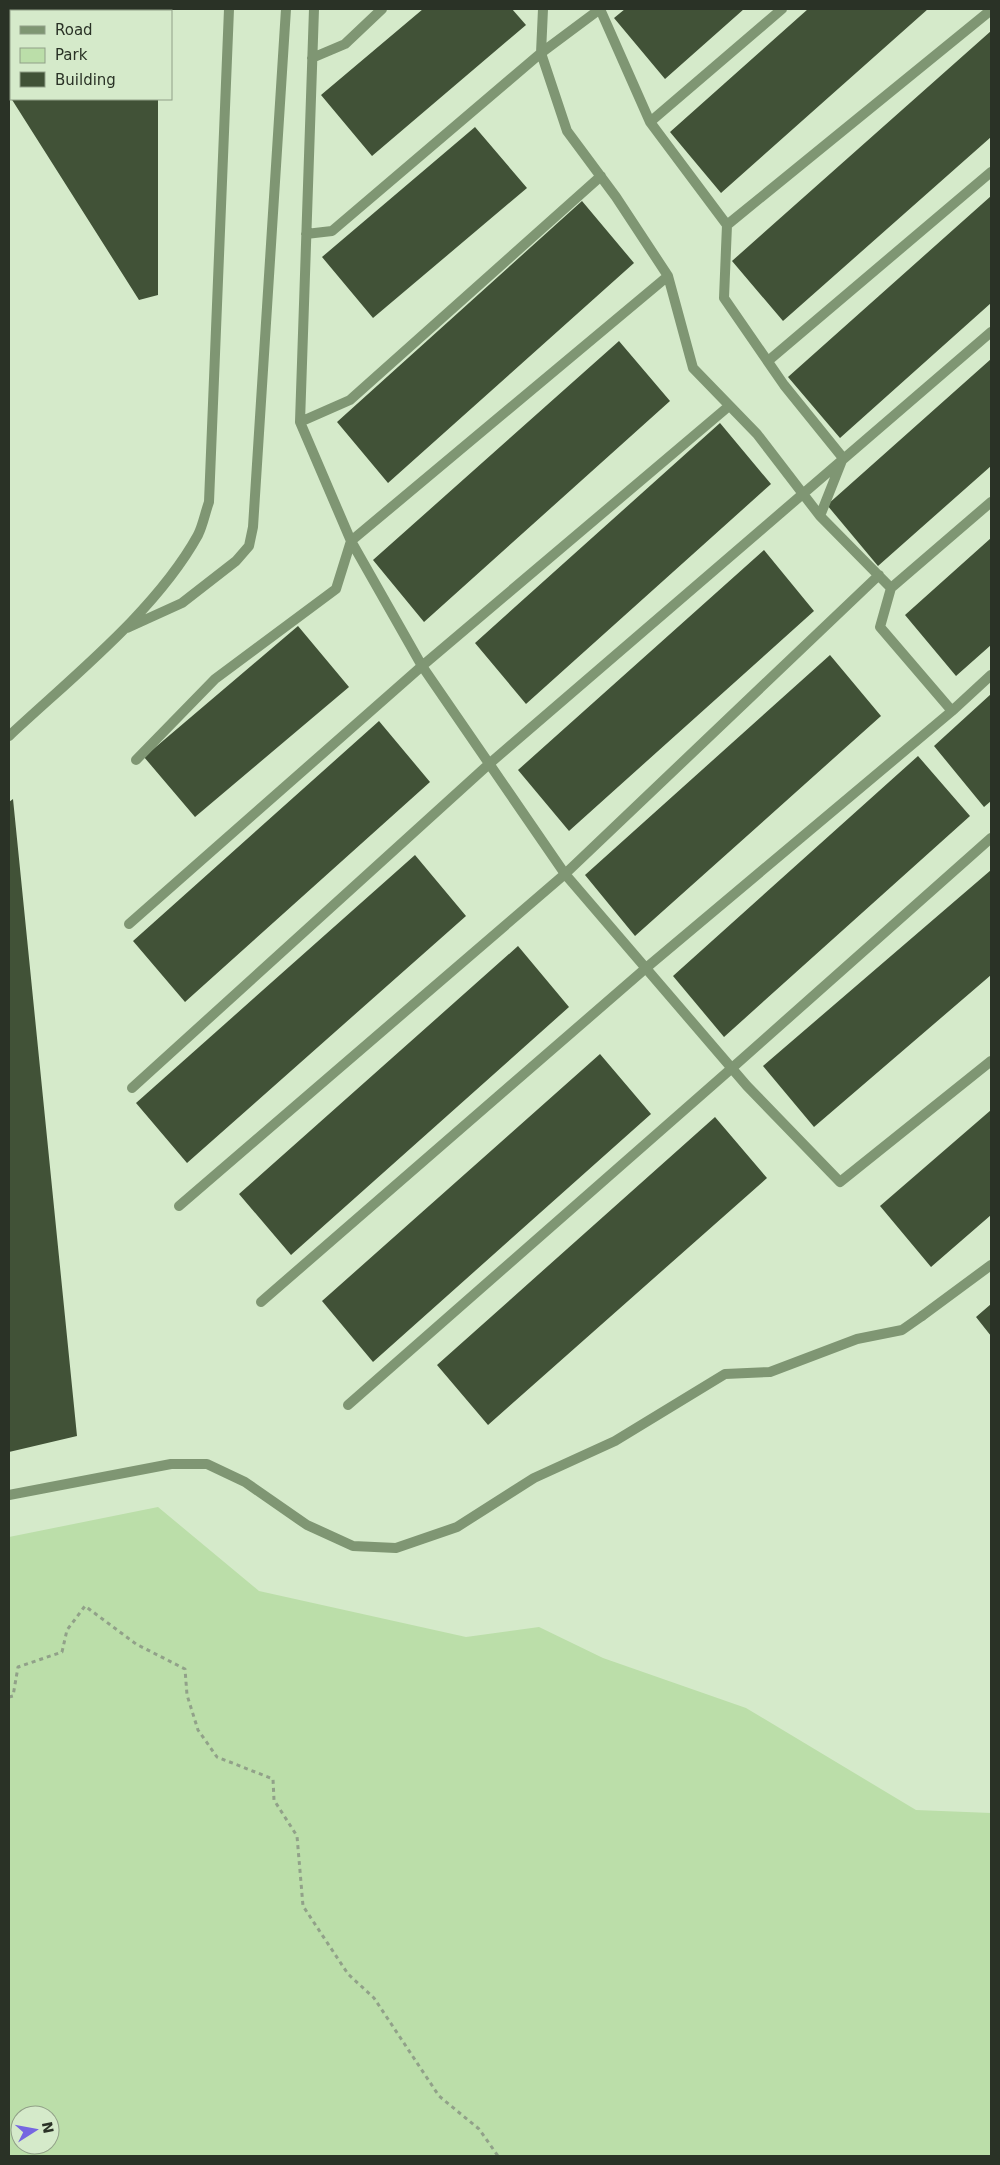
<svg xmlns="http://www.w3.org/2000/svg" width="1000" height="2165" viewBox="0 0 1000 2165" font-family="'DejaVu Sans',sans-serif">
<rect width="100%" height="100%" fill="#d5eaca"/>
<path fill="#bbdea9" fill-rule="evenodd" d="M158,1507L259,1591L466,1637L539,1627L603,1658L746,1708L916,1810L991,1813V2156H9V1537ZM20,2115H50V2145H20Z"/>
<path fill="#415237" d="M9,9H158V11H11V99H158V295L139,300L9,95Z
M423,9H512L526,25L372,156L321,95Z
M625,9H744L665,79L614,18Z
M808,9H928L721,193L670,132Z
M991,31V137L783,321L732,261Z
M475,127L527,188L373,318L322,257Z
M991,196V303L840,438L788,377Z
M582,201L634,263L388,483L337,422Z
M619,341L670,401L424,622L373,560Z
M991,359V466L878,566L827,505Z
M720,423L771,484L526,704L475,643Z
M991,538V645L956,676L905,615Z
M764,550L814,611L569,831L518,770Z
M298,626L349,687L195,817L144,757Z
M830,655L881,716L635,936L585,875Z
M991,694V801L984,807L934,746Z
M379,721L430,782L185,1002L133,941Z
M918,756L970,816L724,1037L673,976Z
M13,799L77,1436L9,1452V802Z
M415,855L466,916L187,1163L136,1103Z
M991,870V975L814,1127L763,1066Z
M518,946L569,1007L291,1255L239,1194Z
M600,1054L651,1114L373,1362L322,1301Z
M991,1110V1215L931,1267L880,1206Z
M715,1117L767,1178L488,1425L437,1365Z
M991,1304V1336L976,1317Z"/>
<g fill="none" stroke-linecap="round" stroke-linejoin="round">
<path stroke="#91a189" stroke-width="3" stroke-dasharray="4 4" stroke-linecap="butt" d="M9,1697L13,1696L18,1667L62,1652L67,1630L85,1606L136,1644L185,1669L187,1695L198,1730L217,1757L273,1779L274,1800L297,1836L303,1906L348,1974L374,1998L439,2096L479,2129L498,2156"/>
<path stroke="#7f9673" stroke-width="10" d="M314,9L300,422L351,541L422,666L565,874L747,1086L840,1182L991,1061
M543,9L541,53L567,131L616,197L668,276L693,368L757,434L820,516
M600,9L650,122L727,225L724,298L784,385L843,458L820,516L891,588L880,627L952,711
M312,58L345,44L382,9
M650,122L782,9
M727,225L991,10
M306,234L332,231L541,53L600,9
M768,361L991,172
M300,422L350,400L601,176
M891,588L991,502
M136,760L215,679L336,589L351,541L668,276
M129,924L422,666L729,406
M132,1088L489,764L991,332
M179,1206L565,874L879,575
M261,1302L646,968L952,711L991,675
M922,1316L991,1265
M348,1405L732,1068L991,838"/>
<path stroke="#7f9673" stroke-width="10" d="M127,628L182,603L236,561L249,546L253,527L286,9
M9,736C72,677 156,611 198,535C203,525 205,513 209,502L229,9
M9,1495L171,1464H207L245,1482L307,1525L353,1546L396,1548L457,1527L534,1478L615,1441L725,1374L770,1372L857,1339L902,1330L922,1316"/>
</g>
<rect width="1000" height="2165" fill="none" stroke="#2a3226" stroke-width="20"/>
<rect x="10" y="10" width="162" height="90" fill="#d5eaca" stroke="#91a088"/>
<rect x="20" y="26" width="25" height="8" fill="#7f9673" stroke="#91a088"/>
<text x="55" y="35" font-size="15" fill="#2a3226">Road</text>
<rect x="20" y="48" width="25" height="15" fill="#bbdea9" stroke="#91a088"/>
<text x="55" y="60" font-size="15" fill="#2a3226">Park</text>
<rect x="20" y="72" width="25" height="15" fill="#415237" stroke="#91a088"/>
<text x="55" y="85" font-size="15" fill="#2a3226">Building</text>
<g transform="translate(35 2130) rotate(79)"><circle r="24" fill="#d5eaca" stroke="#91a088"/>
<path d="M0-4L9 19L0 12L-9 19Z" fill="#7566e1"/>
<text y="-8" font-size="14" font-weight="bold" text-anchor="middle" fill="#2a3226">N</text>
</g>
</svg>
